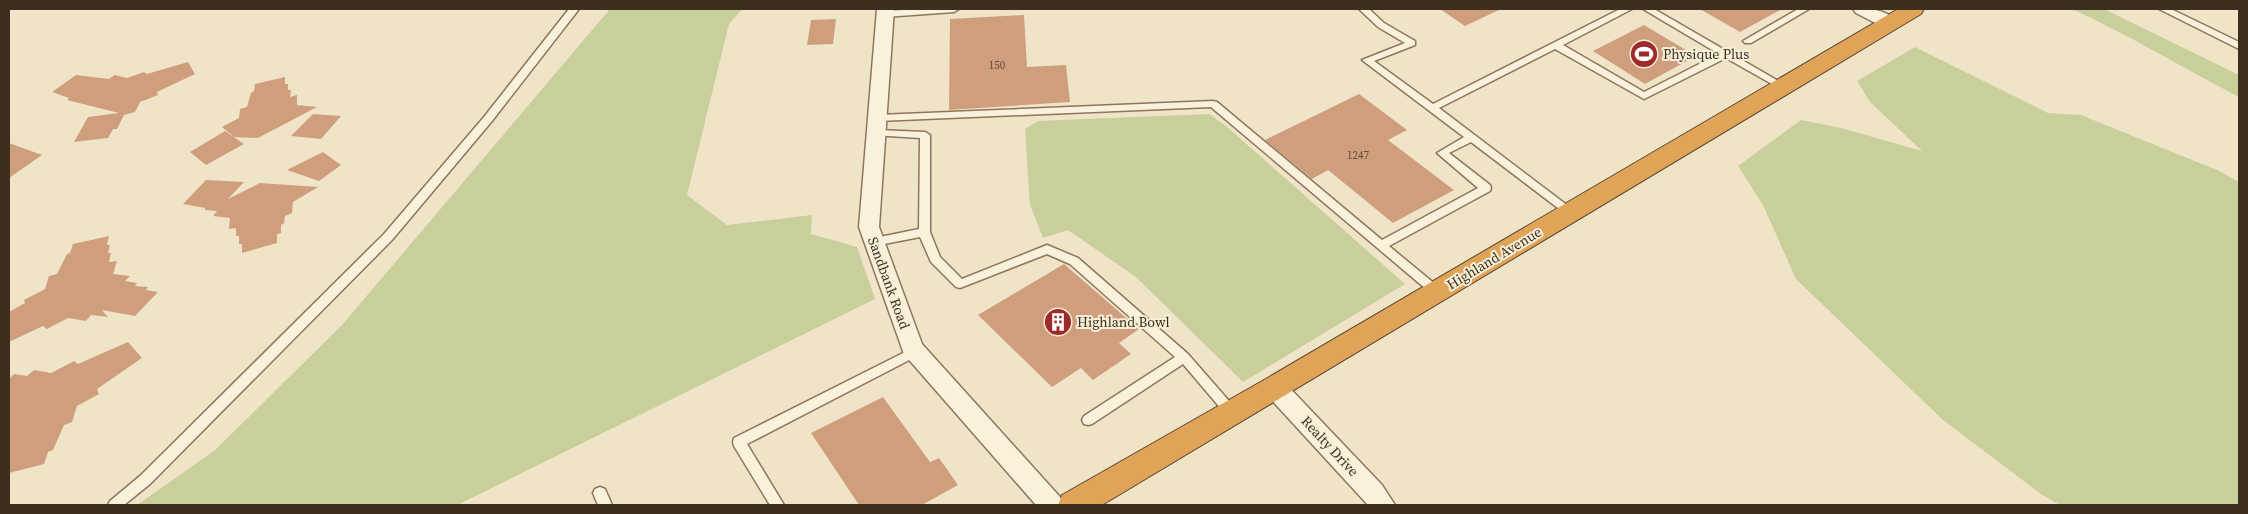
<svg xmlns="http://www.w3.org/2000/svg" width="2248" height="514" viewBox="0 0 2248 514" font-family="'Source Serif 4',serif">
<rect width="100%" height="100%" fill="#f0e4c8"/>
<path fill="#c9cf9b" d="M610,9H742L729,24L687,195L727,225L812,215L811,234L857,247L875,299L457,505H137L214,451L342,325Z
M2072,9H2104L2239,75V97C2183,68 2129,35 2072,9Z
M1915,47L2048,113L2081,115L2217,170L2239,182V505H2060L2041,494L1943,420L1796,279L1763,205L1738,166L1801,120L1841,128L1922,151L1870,102L1857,81Z
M1209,114L1226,126L1405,284L1243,382L1136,277L1068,230L1043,238L1030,205L1025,129L1038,121Z"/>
<path fill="#cf9f7d" d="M1440,9H1501L1465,26Z
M1700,9H1782L1740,32Z
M1024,15L1027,67L1066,65L1070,102L949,110L950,19Z
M836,19L833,44L807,45L811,20Z
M1644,25L1696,56L1645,84L1593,51Z
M188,62L195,74L157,92L158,95L140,102L135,112L124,115L117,129H113L108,138L74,142L88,117L119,113L67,100L69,98L52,92L76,75L109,79L115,75L127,78L144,72L147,74Z
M285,77V84H288V90H291L290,97L297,95V105L317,107L258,138L234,137L222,127L239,118L240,109L247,107L251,93L254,91L255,84Z
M1359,94L1407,130L1388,140L1454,190L1393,223L1328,170L1312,179L1265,140Z
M313,114L341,116L321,139L291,136Z
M225,131L244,144L206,165L190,152Z
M9,143L42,155L9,178Z
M323,152L341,165L319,181L287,170Z
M206,180L244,182L228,199L260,183L318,187L293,202L292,213L285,216L284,223L281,225V233L277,234V243L242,253V244H239V236H236V228L229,229L230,218L213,216L217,211L205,210V208L183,204Z
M109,236L107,245H110L108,253H111L109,262L117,261L113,274L130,276L125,281L137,283L135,286L148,287L146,290L158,292L135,316L102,310L108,317L91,315L86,321L68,318L47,329L43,326L9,342V312L25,303L24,300L45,289L49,276L57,274L67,254L70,253L73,244Z
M1064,264L1139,329L1119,343L1131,354L1093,380L1081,368L1052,387L978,315Z
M128,342L142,358L97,389L99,394L77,406L72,422L64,425L53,450L48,452L44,464L9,473V379L14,374L27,376L34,370L51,373L74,361L78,364Z
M883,397L930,462L939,458L958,485L922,505H859L811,433Z"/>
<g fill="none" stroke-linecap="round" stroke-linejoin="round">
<defs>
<path id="lane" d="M569,9H579L492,121L392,240L150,484L124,505H108L110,501L140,476L384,234L484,117Z
M920,9H959L954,12L885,17L880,14L885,11Z
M1359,9H1369L1384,23L1415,41V45L1374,61L1433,104L1620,9H1632L1563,45L1644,92L1719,54L1643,9H1654L1787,86L1782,89L1779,88L1726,58L1644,99L1555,49L1439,108L1576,212L1575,215H1567L1471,142L1449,153L1490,185L1491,188L1490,191L1389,246L1441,289L1443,292L1441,295H1433L1211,107L878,121L873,118L878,115L1213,101L1217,102L1382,240L1478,188L1437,153L1464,137L1362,60L1405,43L1378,27Z
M1798,9H1809L1751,43H1745L1743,41Z
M2159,9H2171L2239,42V49Z
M877,130L925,132L930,135V232L940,257L962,279L1047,245L1078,258L1188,354L1236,409L1238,413L1236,417L1232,418L1228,417L1183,364L1092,424L1088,425L1084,424L1082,420L1084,416L1175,357L1070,264L1047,254L960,288L956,287L931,262L920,237L874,246L870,245L868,242L870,239L919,229L920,138L873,135L872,133L873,131Z
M915,347L919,349L921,352L919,355L747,444L784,505H770L734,446L733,442L734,438Z
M600,487L605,489L612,505H598L593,493L595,489Z"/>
<path id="street" d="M877,9H894L879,227L922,344L1060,497L1064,505H1036L904,354L859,227Z
M1853,9C1868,8 1888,9 1898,23L1895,27H1883L1856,13Z
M1275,379L1283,381L1382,485L1395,505H1368L1267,395L1263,388L1267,381Z"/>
<path id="highway" d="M1898,9H1924L1921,14L1102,505H1058L1062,495L1264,380Z"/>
</defs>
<use href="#lane" stroke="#8d765c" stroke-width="3"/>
<use href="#street" stroke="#8d765c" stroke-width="3"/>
<use href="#highway" stroke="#5b4430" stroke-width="2"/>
<use href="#lane" fill="#faf1dc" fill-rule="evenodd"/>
<use href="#street" fill="#faf1dc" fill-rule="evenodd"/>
<use href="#highway" fill="#e0a458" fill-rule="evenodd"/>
</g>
<defs>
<symbol id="stadium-disc" viewBox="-11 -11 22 22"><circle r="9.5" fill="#9e2a2b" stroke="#f7eed8"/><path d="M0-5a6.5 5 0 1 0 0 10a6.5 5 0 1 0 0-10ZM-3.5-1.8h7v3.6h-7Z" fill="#fff"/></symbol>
<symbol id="building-disc" viewBox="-11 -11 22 22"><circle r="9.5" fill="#9e2a2b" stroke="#f7eed8"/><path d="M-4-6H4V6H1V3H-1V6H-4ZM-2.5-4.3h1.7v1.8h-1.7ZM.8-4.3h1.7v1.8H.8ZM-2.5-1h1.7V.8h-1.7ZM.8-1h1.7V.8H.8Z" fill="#fff"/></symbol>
</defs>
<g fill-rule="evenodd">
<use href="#stadium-disc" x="1628" y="38" width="32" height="32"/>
<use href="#building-disc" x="1042" y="306" width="32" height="32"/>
</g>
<g text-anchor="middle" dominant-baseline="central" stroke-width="4" stroke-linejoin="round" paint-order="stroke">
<g font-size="11" fill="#624a37">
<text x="997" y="65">150</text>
<text x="1358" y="155">1247</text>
</g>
<g font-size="14" fill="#3d2e20" stroke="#f7eed8" text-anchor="start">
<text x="1663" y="54">Physique Plus</text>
<text x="1077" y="322">Highland Bowl</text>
</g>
<g font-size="14" fill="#3d2e20" stroke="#f7eed8">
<text transform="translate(1494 258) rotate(-31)">Highland Avenue</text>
<text transform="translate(889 283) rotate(70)">Sandbank Road</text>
<text transform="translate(1330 446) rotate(47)">Realty Drive</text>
</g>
</g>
<rect width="2248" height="514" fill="none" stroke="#3d2e20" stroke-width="20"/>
</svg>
